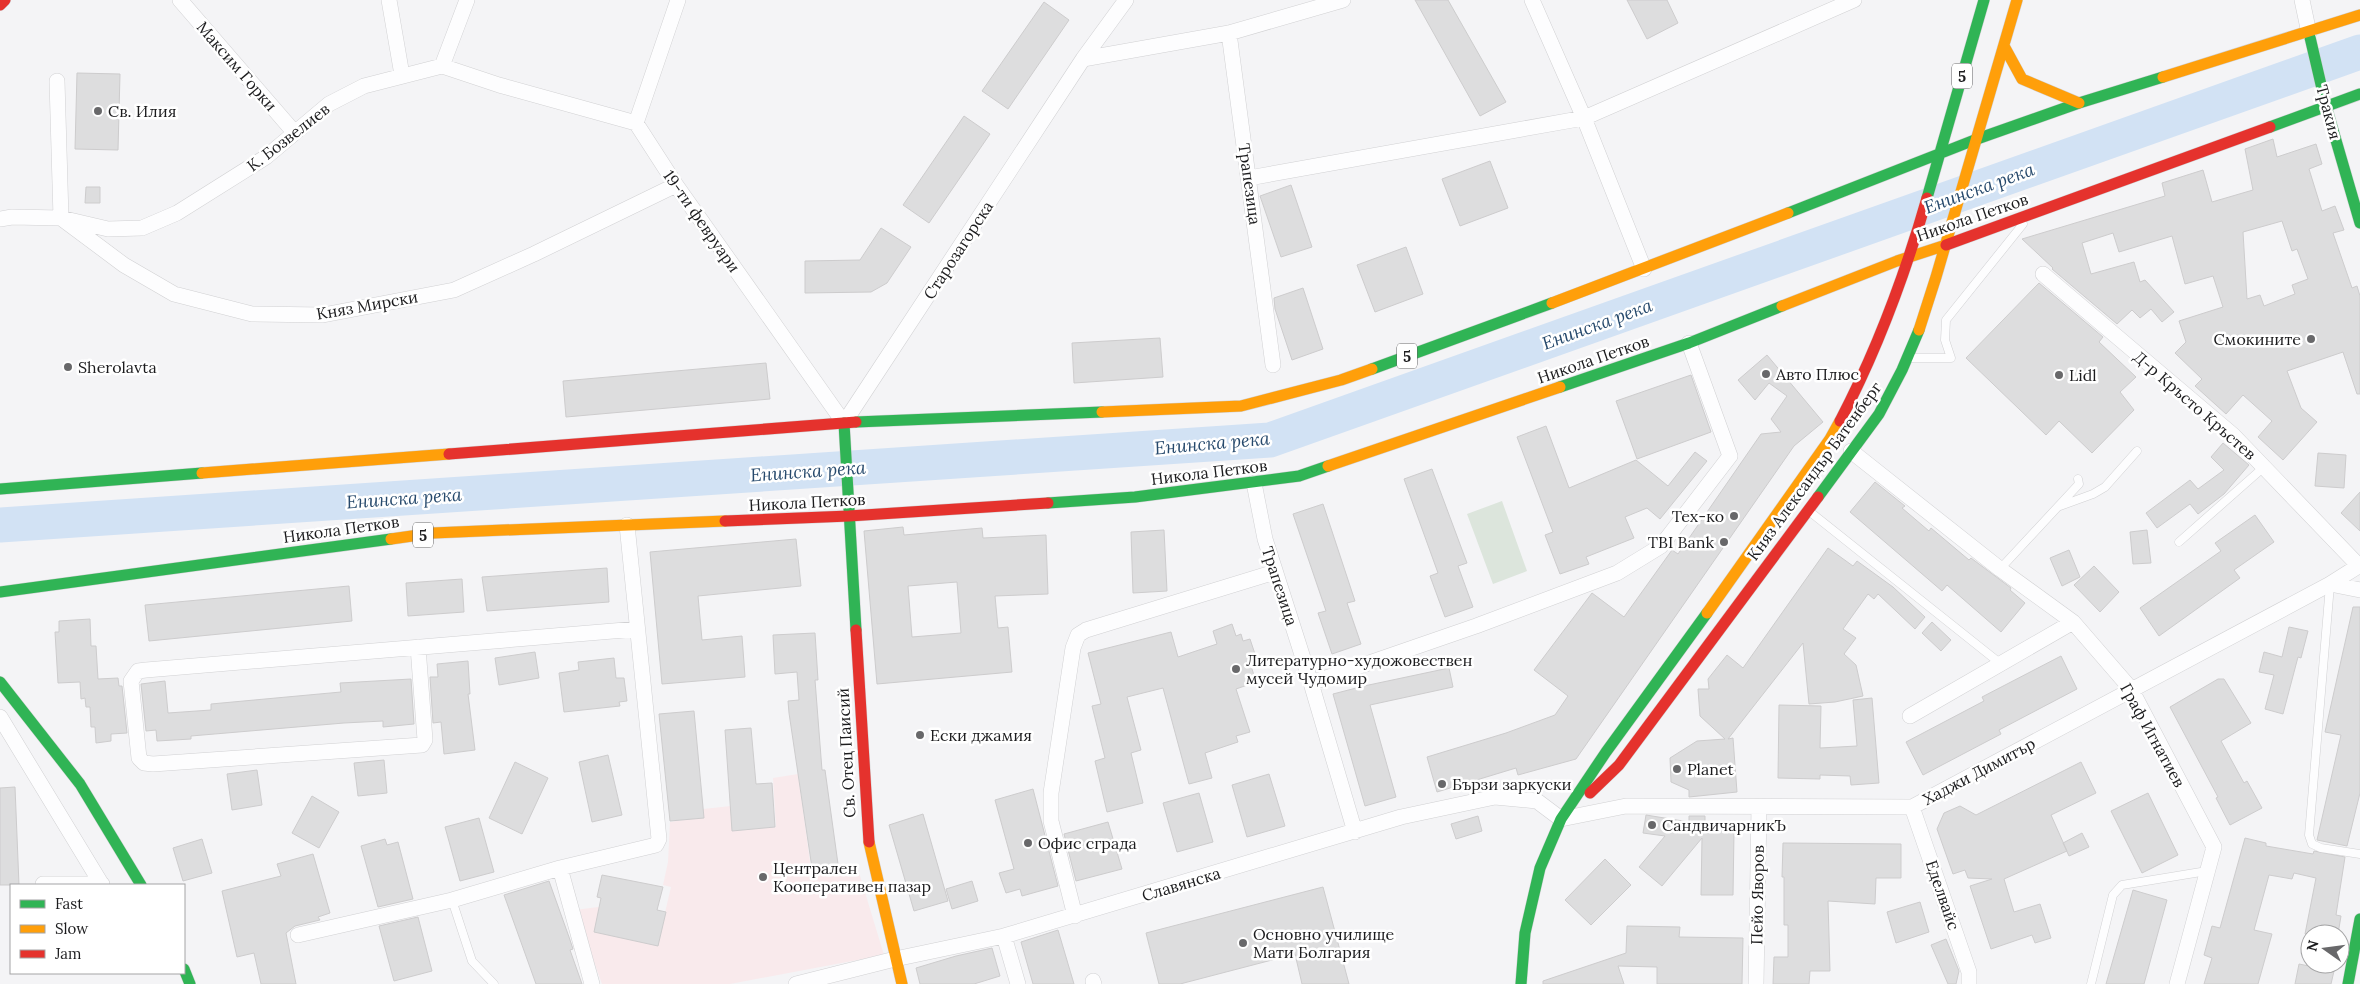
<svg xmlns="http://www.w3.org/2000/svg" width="2360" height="984" viewBox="0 0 2360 984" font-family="Lora,serif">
<rect width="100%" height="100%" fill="#f4f4f6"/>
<path fill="#f9eaec" d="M798,774L811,869L839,864L857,866L884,955L730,984H602L575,910L598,907L663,921L671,887L663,885L668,862L670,822L703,817V809L731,806L733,831L776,827L773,778Z"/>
<path fill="#dce5dc" d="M1502,501L1527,571L1493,584L1467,514Z"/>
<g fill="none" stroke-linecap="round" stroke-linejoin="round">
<path stroke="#d2e2f4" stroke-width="35" d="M0,525L1270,440L2360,52"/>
</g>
<path fill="#ddddde" stroke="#cdcccd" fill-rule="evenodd" d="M1415,0H1448L1506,102L1480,116Z
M1627,0H1667L1678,23L1647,39Z
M1044,2L1069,20L1008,109L982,91Z
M77,73L120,74L118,150L75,149Z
M964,116L990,134L929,223L903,205Z
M2273,139L2277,157L2316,144L2322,164L2309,169L2322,211L2335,206L2344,230L2333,233L2352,288L2357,286L2360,296V394H2357L2343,352L2287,371L2301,408L2317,422L2283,460L2258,437L2272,421L2243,395L2226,414L2195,386L2202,379L2175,353L2186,342L2179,321L2223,307L2213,276L2185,284L2172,236L2119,252L2113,233L2082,243L2091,274L2134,262L2140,282L2145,280L2174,312L2162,322L2151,309L2140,318L2132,310L2117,324L2052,269L2053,268L2022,239L2165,196L2162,183L2203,170L2212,202L2253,190L2245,149ZM2282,221L2292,251L2297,249L2308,279L2292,285L2295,294L2264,306L2260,295L2247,299L2243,232Z
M1490,161L1508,208L1460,226L1442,179Z
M1291,185L1312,247L1281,257L1260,196Z
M86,187H100V203H85Z
M881,228L911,247L887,283L871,292L805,293V261L860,260Z
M1406,247L1423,294L1375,312L1357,265Z
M2039,283L2103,337L2099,342L2136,377L2120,392L2134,410L2092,453L2059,421L2046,435L1966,358Z
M1303,288L1323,349L1292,360L1275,309L1274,298Z
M1160,338L1163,377L1074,383L1072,343Z
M1767,355L1823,422L1794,446L1576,759L1518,775L1516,768L1437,792L1427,757L1506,733L1555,715L1568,696L1534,670L1592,593L1624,617L1672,550L1678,554L1761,434L1781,432L1771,419L1787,396L1769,383L1755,400L1738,380Z
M766,363L770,399L566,417L563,381Z
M1691,375L1711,432L1637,459L1616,401Z
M1546,426L1569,488L1636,460L1668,486L1695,452L1707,461L1660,519L1647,508L1625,517L1634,538L1586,557L1589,564L1560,574L1545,535L1553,532L1517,437Z
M2223,443L2249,465L2224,494L2198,514L2190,504L2157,528L2146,513L2190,480L2198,489L2224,470L2211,457Z
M2318,453L2346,455L2344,488L2315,486Z
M1432,469L1467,563L1458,566L1473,607L1445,617L1430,576L1438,573L1404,479Z
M1875,482L1905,506L1902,508L1929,531L1931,528L1969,560L1971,558L2011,588L2010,590L2025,603L2001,632L1947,585L1942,591L1850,512Z
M2360,492V531L2341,513Z
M1323,504L1355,601L1347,603L1361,644L1332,654L1318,613L1326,611L1293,514Z
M2255,515L2274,542L2234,570L2240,578L2159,636L2140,608L2221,551L2215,543Z
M903,527L904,535L982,528L983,538L1046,535L1048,594L995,596L998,628L1008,627L1012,672L877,684L864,531ZM957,582L961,633L912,637L908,586Z
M1164,530L1167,591L1133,593L1131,532Z
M2147,530L2151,563L2133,564L2130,532Z
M796,539L801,586L698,596L702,640L742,636L745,677L662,684L650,552Z
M1828,548L1853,566L1857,561L1893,587L1925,617L1915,629L1878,594L1874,599L1868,594L1843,629L1856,638L1844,654L1856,665L1863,696L1835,702L1809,704L1803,643L1728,739L1733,738L1737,792L1689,797V790L1671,782L1670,758L1697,741L1725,739L1700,716L1698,689H1709L1708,679L1727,655L1743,668Z
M2069,550L2080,577L2062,586L2050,558Z
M2094,566L2119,592L2100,612L2074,585Z
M607,568L609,602L487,611L482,577Z
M462,579L464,612L408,616L406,583Z
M349,586L352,621L149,641L145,605Z
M2353,607H2360V793L2347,846L2317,840L2341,735L2325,732Z
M90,619L91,646H96L98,679L118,678L119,686H122L127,733L111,734V741L96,743L95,727H91L90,707H86L85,698L81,699L80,682L58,683L55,632H59V621Z
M1932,622L1951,640L1941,651L1922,633Z
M1232,624L1236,636L1241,634L1243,641L1250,639L1256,657L1249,659L1256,682L1236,689L1250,732L1236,736L1238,742L1205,753L1212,778L1189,784L1163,688L1127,697L1141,750L1131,753L1143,803L1107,812L1095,761L1105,758L1092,706L1101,704L1088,653L1171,632L1178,657L1217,644L1213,631Z
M2289,627L2308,631L2301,658L2298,657L2283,714L2265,709L2274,675L2259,672L2264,652L2282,657Z
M815,633L818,680H815L822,770H825L838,864L812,868L789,713L788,701L799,700L797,672L775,674L773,635Z
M535,652L539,678L499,685L495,658Z
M2061,656L2077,689L1999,730L2001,734L1923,775L1906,742L1984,701L1982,697Z
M614,658L616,678H624L627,701L619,702L620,706L564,712L559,673L579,670L578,662Z
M468,661L470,694H468L475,750L444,754L441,722L433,723L430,677H438L437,664Z
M1449,668L1453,687L1370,705L1396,797L1365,806L1333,694L1364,686Z
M411,679L414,724L383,727V721L344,723L191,736V739L157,741L156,730L146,731L141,684L165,681L168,713L211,710V704L341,692L340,683Z
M2218,679H2224L2251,723L2221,741L2244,783L2247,781L2262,808L2230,825L2216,798L2218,797L2170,707Z
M1872,698L1879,783L1851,785L1850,776L1820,775V779L1778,778L1779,705L1821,706L1820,748L1857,746L1853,700Z
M694,711L704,818L670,821L659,714Z
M751,728L756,784L772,783L775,827L732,831L725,730Z
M608,755L622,815L592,822L579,762Z
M384,760L387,793L358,796L354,763Z
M515,762L548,778L522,834L489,818Z
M2081,762L2096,793L2051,815L2067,851L2004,879L2014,912L2040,904L2051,938L2035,943L2032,935L1991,949L1970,886L1992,879L1968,878L1965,870L1953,874L1937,829L1944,813L1960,806L1976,815Z
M257,770L262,805L232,810L227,774Z
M1269,774L1285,826L1247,837L1232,785Z
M15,787L19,885H0V788Z
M1033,789L1058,886L1022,896L1020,889L1006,893L999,873L1014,869L995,800Z
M1199,793L1213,842L1177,852L1163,803Z
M2148,793L2178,855L2142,873L2111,811Z
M312,796L339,812L319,848L292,833Z
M923,814L948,901L914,911L889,825Z
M1646,815L1689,822V816H1705V831H1734L1733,895H1701L1702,838L1662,886L1639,867L1665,836L1643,833Z
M1478,816L1482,831L1456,839L1451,824Z
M479,818L494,872L460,881L445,827Z
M1108,822L1122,869L1076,881L1064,834Z
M2082,833L2089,847L2069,856L2063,843Z
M2245,838L2266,843V846L2313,854L2314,851L2345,857L2336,915L2341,916L2338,934H2305L2316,878L2294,873L2292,879L2269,875L2254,930L2272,934L2258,984H2204L2212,958L2204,955L2212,926L2220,928Z
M202,839L212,873L183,881L173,848Z
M385,839L387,845L398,842L413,899L378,907L361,846Z
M1783,843L1901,844V878H1876L1875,904L1828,901L1830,971H1810L1809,984H1773L1774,957H1788V925H1784V877H1782Z
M313,854L330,913L318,917L320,920L295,926L286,933L296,984H261L254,953L237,957L222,891L281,876L277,864Z
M1605,859L1631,885L1591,925L1565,900Z
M602,875L663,887L657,910L666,912L658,946L594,932L601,898L597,897Z
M549,881L569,937L573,949L570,950L582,984H536L504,895Z
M972,881L978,901L952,909L946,889Z
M1323,887L1349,984H1302L1295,954L1180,984H1159L1146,933Z
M2133,890L2167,900L2144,984H2106Z
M1920,902L1929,932L1896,943L1887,912Z
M418,917L432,971L394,981L379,926Z
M1627,926L1680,927L1679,937L1743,938L1742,984H1657V967L1618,966L1624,984H1543V981L1626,953Z
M1058,930L1074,984H1033L1021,942Z
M1946,939L1959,971L1956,984H1948L1931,945Z
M992,948L1000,976L974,984H920L916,968L956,956Z
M2299,964L2334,971L2331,984H2295Z"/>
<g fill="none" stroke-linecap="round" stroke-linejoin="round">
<defs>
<path id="lane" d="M1912,358H1951L1945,340L1946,320L2023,224
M2060,506L2093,494L2105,487L2137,451
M1809,511L2001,664
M2179,542L2264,467
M2000,569L2079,484L2078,479
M2330,585L2309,835L2312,844L2321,848L2360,854
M452,900L472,961L494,984
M2091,984L2113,895L2122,885L2207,871"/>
<path id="street" d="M180,0L294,132
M389,0L402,75
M678,0L636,123L676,185L844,423L1083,59L1126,0
M1532,0L1584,118L1644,269
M2302,0L2309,33
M1229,33L1273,365
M1083,59L1229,33L1343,0
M442,66L467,0
M57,81L61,218L108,229L142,228L177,213L266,157L329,104L364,86L442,66L499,85L636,123
M1249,178L1584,118L1854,0
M0,219L12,217L61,218L124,265L174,294L252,314L323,315L454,290L534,254L676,185
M2043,274L2233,435L2359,566
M1851,451L2000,569L2073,622L2131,689L2214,847L2177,984
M1254,483L1265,539L1311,683L1355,832
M2330,584L2360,590
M418,647L425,740L422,745L153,764L144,763L139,758L131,681L138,671L146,670L637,629
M1311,683L1476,626L1617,573L1661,546L1730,456L1689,343
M1910,716L2073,622
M0,717L102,885
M1912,807L1969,972V984
M560,868L592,984
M43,884H102
M1075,916L1051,821V793L1073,648L1078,635L1086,630L1275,572
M298,935L452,900L560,868L656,845L659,839L627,525
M1004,936L1018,984
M1093,981L1094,984
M796,984L895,959L1004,936L1401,817L1495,797L1537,801L1561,819L1626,806L1912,807L2330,584L2360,565
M1756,984L1759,807"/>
<path id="fast" d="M2309,33L2326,106L2360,223
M2270,127L2360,94
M1977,139L2079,103L2163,77
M1927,198L1984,0
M1788,213L1977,139
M1372,369L1552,303
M1560,387L1689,343L1782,306
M856,422L1102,412
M844,423L856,630
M0,489L202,473
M1818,497L1879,414L1902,370L1919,330
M1048,503L1135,497L1299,476L1328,466
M0,592L391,539
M0,682L80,784L141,885
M184,969L190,984
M1521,984L1525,933L1540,868L1561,819L1606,752L1707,613
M2348,984L2360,919"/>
<path id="slow" d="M2004,46L2022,79L2079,103
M2163,77L2360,15
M1552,303L1788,213
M1782,306L1897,261L1946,245
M1919,330L1936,277L2017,0
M1102,412L1241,406L1341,380L1372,369
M1328,466L1560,387
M202,473L449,454
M391,539L433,533L725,521
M1707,613L1830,439L1840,421
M869,842L902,984"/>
<path id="jam" d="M0,5L5,0
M1946,245L2270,127
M1840,421C1877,350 1905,275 1927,198
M449,454L856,422
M725,521L849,516L1048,503
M856,630L869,842
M1590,793L1619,765L1818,497"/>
</defs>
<use href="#lane" stroke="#d1d1d3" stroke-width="9"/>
<use href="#street" stroke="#d1d1d3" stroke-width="16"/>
<use href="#fast" stroke="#d1d1d3" stroke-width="12"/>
<use href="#slow" stroke="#d1d1d3" stroke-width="12"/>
<use href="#jam" stroke="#d1d1d3" stroke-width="12"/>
<use href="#lane" stroke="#fdfdfe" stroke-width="8"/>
<use href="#street" stroke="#fdfdfe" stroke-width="15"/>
<use href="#fast" stroke="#30b455" stroke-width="11"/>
<use href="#slow" stroke="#ff9f0a" stroke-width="11"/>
<use href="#jam" stroke="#e5322d" stroke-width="11"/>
</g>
<g fill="#68686a" stroke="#fff" stroke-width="2">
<circle cx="98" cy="111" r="5"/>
<circle cx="2311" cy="339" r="5"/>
<circle cx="68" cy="367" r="5"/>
<circle cx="1766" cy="374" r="5"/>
<circle cx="2059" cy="375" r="5"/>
<circle cx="1734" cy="516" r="5"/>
<circle cx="1724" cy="542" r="5"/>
<circle cx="1236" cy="669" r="5"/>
<circle cx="920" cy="735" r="5"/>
<circle cx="1677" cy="769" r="5"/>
<circle cx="1442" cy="784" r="5"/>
<circle cx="1652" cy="825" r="5"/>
<circle cx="1028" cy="843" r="5"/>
<circle cx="763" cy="877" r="5"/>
<circle cx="1243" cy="943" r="5"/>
</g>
<g text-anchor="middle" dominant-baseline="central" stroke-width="5" stroke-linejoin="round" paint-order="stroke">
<g fill="#fff" stroke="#606062" stroke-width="1">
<rect x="1952" y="63.5" width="20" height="25" rx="4"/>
<rect x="1397" y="343.5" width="20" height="25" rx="4"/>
<rect x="413" y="522.5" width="20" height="25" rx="4"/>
</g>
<g font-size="15" font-weight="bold" fill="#1c1c1e">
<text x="1962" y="76">5</text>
<text x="1407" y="356">5</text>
<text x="423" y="535">5</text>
</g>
<g font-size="16" fill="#1c1c1e" stroke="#fff">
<text transform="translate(237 66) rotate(49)">Максим Горки</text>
<text transform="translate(2329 112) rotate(75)">Тракия</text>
<text transform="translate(288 137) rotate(-38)">К. Бозвелиев</text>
<text transform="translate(1250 184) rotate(82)">Трапезица</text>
<text transform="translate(1972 217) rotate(-19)">Никола Петков</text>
<text transform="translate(702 221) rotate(55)">19-ти февруари</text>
<text transform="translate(958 250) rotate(-57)">Старозагорска</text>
<text transform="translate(367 305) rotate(-10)">Княз Мирски</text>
<text transform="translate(1593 359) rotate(-19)">Никола Петков</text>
<text transform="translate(2195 405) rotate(41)">Д-р Кръсто Кръстев</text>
<text transform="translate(1814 471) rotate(-54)">Княз Александър Батенберг</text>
<text transform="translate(1209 472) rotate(-7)">Никола Петков</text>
<text transform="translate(807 502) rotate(-3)">Никола Петков</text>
<text transform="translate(341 529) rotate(-8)">Никола Петков</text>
<text transform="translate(1280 586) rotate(72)">Трапезица</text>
<text transform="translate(2153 735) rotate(61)">Граф Игнатиев</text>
<text transform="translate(846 753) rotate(-93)">Св. Отец Паисий</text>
<text transform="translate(1979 771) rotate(-28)">Хаджи Димитър</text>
<text transform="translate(1181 884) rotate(-17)">Славянска</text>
<text transform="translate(1757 895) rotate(-89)">Пейо Яворов</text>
<text transform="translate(1943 895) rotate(71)">Еделвайс</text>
</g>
<g font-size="16" fill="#1c1c1e" stroke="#fff" text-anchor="start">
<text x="108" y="111">Св. Илия</text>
<text x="2301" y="339" text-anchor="end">Смокините</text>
<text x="78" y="367">Sherolavta</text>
<text x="1776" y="374">Авто Плюс</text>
<text x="2069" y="375">Lidl</text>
<text x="1724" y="516" text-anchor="end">Тех-ко</text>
<text x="1714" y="542" text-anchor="end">TBI Bank</text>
<text x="1246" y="660">Литературно-художовествен<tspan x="1246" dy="18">мусей Чудомир</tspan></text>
<text x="930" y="735">Ески джамия</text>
<text x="1687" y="769">Planet</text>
<text x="1452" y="784">Бързи заркуски</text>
<text x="1662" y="825">СандвичарникЪ</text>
<text x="1038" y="843">Офис сграда</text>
<text x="773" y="868">Централен<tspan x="773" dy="18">Кооперативен пазар</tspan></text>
<text x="1253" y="934">Основно училище<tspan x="1253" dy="18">Мати Болгария</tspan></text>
</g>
<g font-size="18" font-style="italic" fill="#26496c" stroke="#fff">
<text transform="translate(1979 188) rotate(-20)">Енинска река</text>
<text transform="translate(1597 324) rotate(-20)">Енинска река</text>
<text transform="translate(1212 443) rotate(-5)">Енинска река</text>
<text transform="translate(808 471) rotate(-4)">Енинска река</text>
<text transform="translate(404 498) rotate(-4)">Енинска река</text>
</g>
</g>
<rect x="10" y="884" width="175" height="90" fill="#ffffff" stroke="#a4a4a5"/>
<rect x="20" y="900" width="25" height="8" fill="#30b455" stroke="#a4a4a5"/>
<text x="55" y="909" font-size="15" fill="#1c1c1e">Fast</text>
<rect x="20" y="925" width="25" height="8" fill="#ff9f0a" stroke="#a4a4a5"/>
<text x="55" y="934" font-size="15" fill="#1c1c1e">Slow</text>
<rect x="20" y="950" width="25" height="8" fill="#e5322d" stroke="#a4a4a5"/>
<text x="55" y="959" font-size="15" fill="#1c1c1e">Jam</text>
<g transform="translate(2325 949) rotate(284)"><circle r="24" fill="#ffffff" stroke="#a4a4a5"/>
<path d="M0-4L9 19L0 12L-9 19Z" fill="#68686a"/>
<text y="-8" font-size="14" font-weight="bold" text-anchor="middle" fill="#1c1c1e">N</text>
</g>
</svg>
